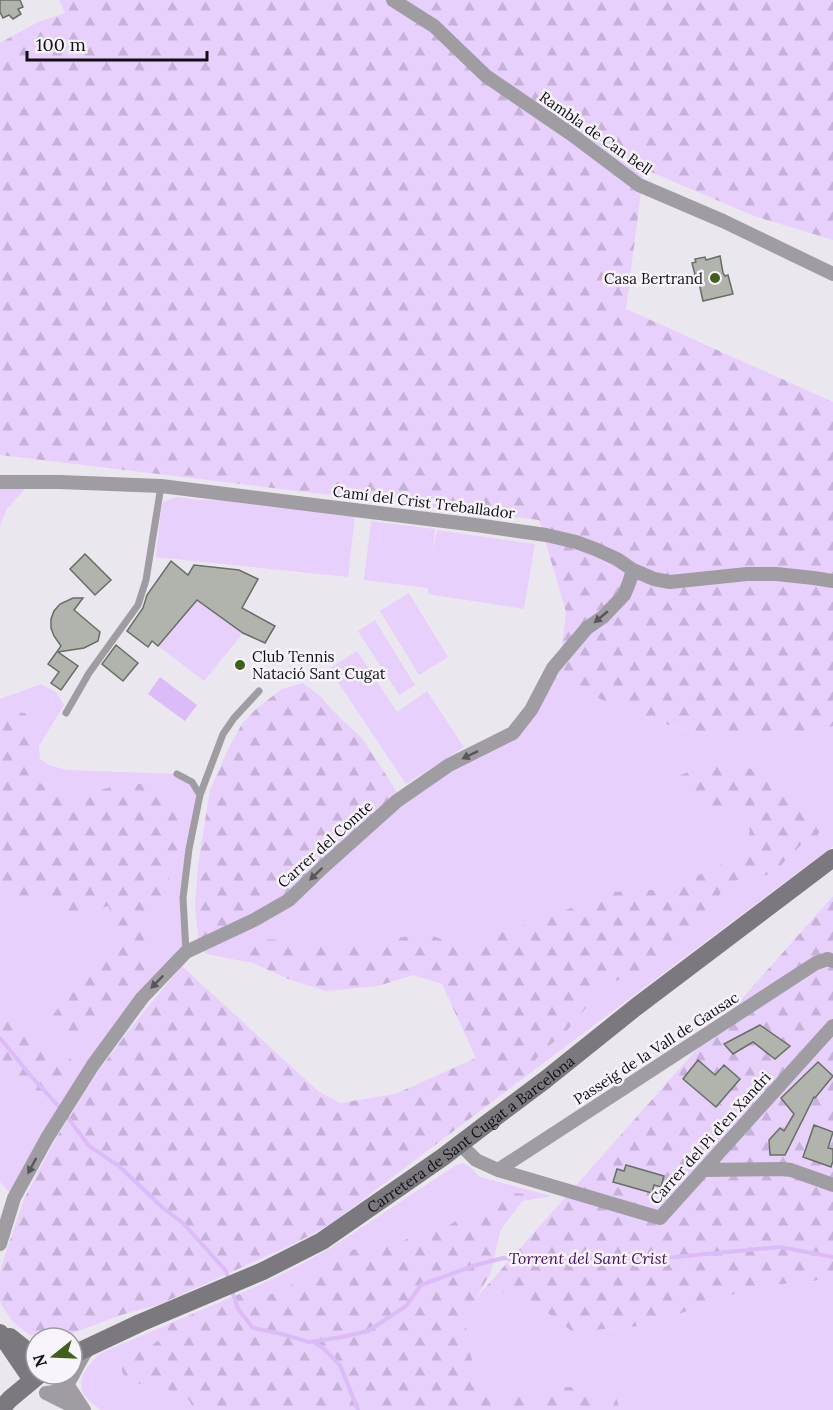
<svg xmlns="http://www.w3.org/2000/svg" width="833" height="1410" viewBox="0 0 833 1410" font-family="Lora,serif">
<defs>
<pattern id="forest-firs" width="22" height="20" patternUnits="userSpaceOnUse" patternTransform="scale(1.5)"><rect width="22" height="20" fill="#e8d0fd"/><path d="M5 1l3.5 6h-7zM16 11l3.5 6h-7z" fill="#c6b1d8"/></pattern>
</defs>
<rect width="100%" height="100%" fill="#ebe7ef"/>
<path fill="#e8d0fd" d="M31,482L7,509L0,525V484Z
M177,497L197,500H228L355,517L348,577L156,557L161,510L163,502Z
M371,521L435,529L433,551L437,530L535,544L524,609L428,594V588L364,580Z
M409,593L448,657L419,675L380,611Z
M197,600L243,633L204,681L158,646Z
M375,620L415,685L399,695L358,631Z
M357,651L397,712L427,691L464,747L406,784L329,669Z
M553,668L558,679L621,709L682,730L737,738L820,730L833,726V846L521,1080L525,1036L491,970L273,955L231,959L207,954L199,946L397,801L513,733Z
M41,684L56,692L64,705L39,746L40,759L49,765L66,770L177,774L192,782L200,795L183,898L186,952L142,998L15,1198L0,1182V699Z
M463,1163C471,1166 474,1172 480,1177L551,1196L522,1201L500,1231L490,1274L472,1304L500,1292L537,1305L574,1332L650,1325L703,1305L758,1286L814,1281L833,1275V1410H100C96,1406 89,1401 85,1396C74,1380 89,1363 101,1353L251,1289L296,1267L332,1247L456,1165Z"/>
<path fill="url(#forest-firs)" d="M59,0H833V240L754,216L644,169L626,309L833,402V726L820,730L737,738L683,730L621,709L558,679L566,612L539,520L0,455V43L38,22L65,13Z
M303,683L320,696L338,716L362,738L401,798L289,900L199,946L195,905L198,865L210,790L229,747L242,724L257,708L282,689Z
M15,712L25,713L32,723L31,750L36,780L60,798L79,795L125,784H144L165,797L179,812L181,843L171,867L164,903L150,921V972L129,984L94,1033L75,1039L61,1036L53,1015L67,996L94,972L118,942L116,922L108,906L77,916L50,902L14,901L0,890V723L4,722Z
M738,764L774,778L796,803L826,811L818,835L802,844L772,874L727,882L711,909L679,937L644,972L606,984L563,1035L542,1051L521,1080L328,1226L287,1247L158,1305L124,1314L70,1334L51,1338L29,1335L13,1322L2,1306L0,1301V1274L2,1264L24,1199L55,1140L99,1070L137,1020L182,966L318,1091L340,1103L395,1094L476,1058L442,984L413,975L378,986L326,991L288,979L253,963L231,959L223,948L236,942L256,939L289,940L311,946L338,943L369,945L395,938L427,934L458,945L481,941L507,930L549,917L611,892L668,889L725,863L749,844L750,815L704,807L676,787L680,775L699,768Z
M833,896V1275L814,1281L758,1286L703,1305L650,1325L573,1332L537,1305L500,1292L471,1304C469,1313 466,1323 466,1332C467,1357 484,1398 515,1396C533,1395 551,1387 570,1387C585,1388 601,1393 616,1397L620,1410H551L549,1409L545,1410H274L269,1408L266,1410H195L187,1397L166,1389L136,1383L123,1374L120,1362L131,1350L145,1351L164,1336L162,1327L256,1287L257,1291L265,1296L283,1290L308,1274L326,1268L340,1254L359,1248L388,1247L424,1232L439,1231L461,1218L479,1211L514,1193L551,1196L522,1201L500,1231L490,1274L475,1299Z
M0,1001L10,1020L45,1054L68,1055L75,1066L67,1085L40,1107L5,1079L0,1071Z"/>
<path fill="#dcbbf9" d="M160,677L197,705L185,721L148,694Z"/>
<g fill="none" stroke-linecap="round" stroke-linejoin="round">
<path stroke="#dcbbf9" stroke-width="4" d="M0,1038L31,1076L61,1109
M66,1115L89,1146L119,1166L163,1208L183,1223L226,1271L229,1281
M232,1291L238,1309L253,1328L282,1334L309,1342L342,1337L368,1331L406,1306L421,1285L473,1266L503,1258L540,1261L675,1257L780,1247L833,1257
M314,1342L324,1349L340,1365L358,1410"/>
</g>
<path fill="#b0b4ac" stroke="#696d66" stroke-width="1.5" d="M0,0H20L23,7L18,9L21,14L13,19L9,15L3,18L0,12Z
M720,256L723,273L725,276L728,275L733,294L703,301L697,274L695,275L692,263L696,262L695,259L705,257L706,260Z
M85,554L111,580L95,595L70,569Z
M171,561L188,575L194,565L239,570L258,579L242,608L275,626L265,643L243,633L197,600L158,646L152,641L148,647L127,631L143,608L147,595Z
M73,598H83L74,610L100,632L98,641L84,648L58,652L78,666L61,690L51,683L59,672L48,664L61,646L54,636L51,628V619L54,611L60,604Z
M116,645L138,663L123,681L102,664Z
M760,1025L790,1046L775,1059L753,1042L733,1054L724,1044Z
M698,1060L715,1075L724,1065L740,1079L716,1107L683,1079Z
M818,1062L833,1076L815,1098L814,1097L785,1155H770L769,1140L780,1128L784,1131L794,1114L781,1098Z
M814,1125L833,1132L828,1148L833,1149V1161L831,1167L803,1157Z
M626,1165L664,1176L661,1187L654,1185L652,1193L613,1182L617,1169L624,1171Z"/>
<g fill="none" stroke-linecap="round" stroke-linejoin="round">
<path stroke="#9f9da1" stroke-width="7" d="M66,713L89,673L138,605L146,580L161,486
M177,774L192,782L200,795L189,849L183,898L186,952
M200,795L223,734L234,718L259,691"/>
<path stroke="#9f9da1" stroke-width="14" d="M393,0L434,26L486,76L571,134L639,185L723,221L833,274
M0,482H60L161,486L476,525L546,535L576,542L595,549L617,559L633,570L654,579L670,582L747,574H776L814,578L833,581
M460,1144L476,1160L498,1170L660,1218L833,1026
M498,1170L816,963L828,959L833,961
M703,1170L782,1169L791,1170L833,1185
M0,1244L14,1198L47,1138L93,1065L142,998L186,952L254,920L289,900L321,869L397,801L449,765L513,733L531,710L553,668L587,628L603,617L624,595L629,583L633,570
M64,1376L67,1384L84,1410
M46,1393C67,1391 69,1382 78,1365C81,1359 85,1353 89,1348
M46,1393L80,1410"/>
<g stroke="#7c797e" stroke-width="18">
<path d="M0,1333L32,1380"/>
<path d="M10,1337L25,1349L36,1354"/>
<path id="s1" d="M72,1355L140,1323L263,1271L322,1241L443,1157L489,1122L545,1080L636,1007L833,858"/>
<path d="M0,1410L10,1399L40,1374"/>
</g>
</g>
<defs><path id="oneway-solid" d="M-6-.8H1V-3.2L6.5 0L1 3.2V.8H-6Z" transform="scale(1.5)"/></defs>
<g fill="#58565a">
<use href="#oneway-solid" transform="translate(601 617) rotate(140)"/>
<use href="#oneway-solid" transform="translate(470 755) rotate(154)"/>
<use href="#oneway-solid" transform="translate(316 874) rotate(136)"/>
<use href="#oneway-solid" transform="translate(157 982) rotate(134)"/>
<use href="#oneway-solid" transform="translate(32 1166) rotate(118)"/>
</g>
<g fill="#406117" stroke="#f8f4fc" stroke-width="2">
<circle cx="715" cy="278" r="6"/>
<circle cx="240" cy="665" r="6"/>
</g>
<g text-anchor="middle" dominant-baseline="central" stroke-width="5" stroke-linejoin="round" paint-order="stroke">
<g font-size="15" fill="#110f12" stroke="#f8f4fc">
<text transform="translate(596 133) rotate(35)">Rambla de Can Bell</text>
<text transform="translate(424 502) rotate(7)">Camí del Crist Treballador</text>
<text transform="translate(325 844) rotate(-42)">Carrer del Comte</text>
<text transform="translate(656 1048) rotate(-33)">Passeig de la Vall de Gausac</text>
<text stroke="none"><textPath href="#s1" startOffset="458">Carretera de Sant Cugat a Barcelona</textPath></text>
<text transform="translate(710 1138) rotate(-48)">Carrer del Pi d'en Xandri</text>
</g>
<g font-size="15" fill="#110f12" stroke="#f8f4fc" text-anchor="end">
<text x="703" y="278">Casa Bertrand</text>
<text x="252" y="656" text-anchor="start">Club Tennis<tspan x="252" dy="17">Natació Sant Cugat</tspan></text>
</g>
<g font-size="16" font-style="italic" fill="#450966" stroke="#f8f4fc">
<text x="588" y="1258">Torrent del Sant Crist</text>
</g>
</g>
<g transform="translate(54 1356) rotate(252)"><circle r="28" fill="#f8f4fc" stroke="#9c989e" stroke-width="1.5"/>
<path d="M0-4.5L10 22L0 15L-10 22Z" fill="#406117"/>
<text y="-9" font-size="16" font-weight="bold" text-anchor="middle" fill="#110f12">N</text>
</g>
<path d="M27 51v9h180v-9" fill="none" stroke="#110f12" stroke-width="3"/>
<text x="36" y="51" font-size="18" fill="#110f12" stroke="#f8f4fc" stroke-width="4.5" paint-order="stroke">100 m</text>
</svg>
